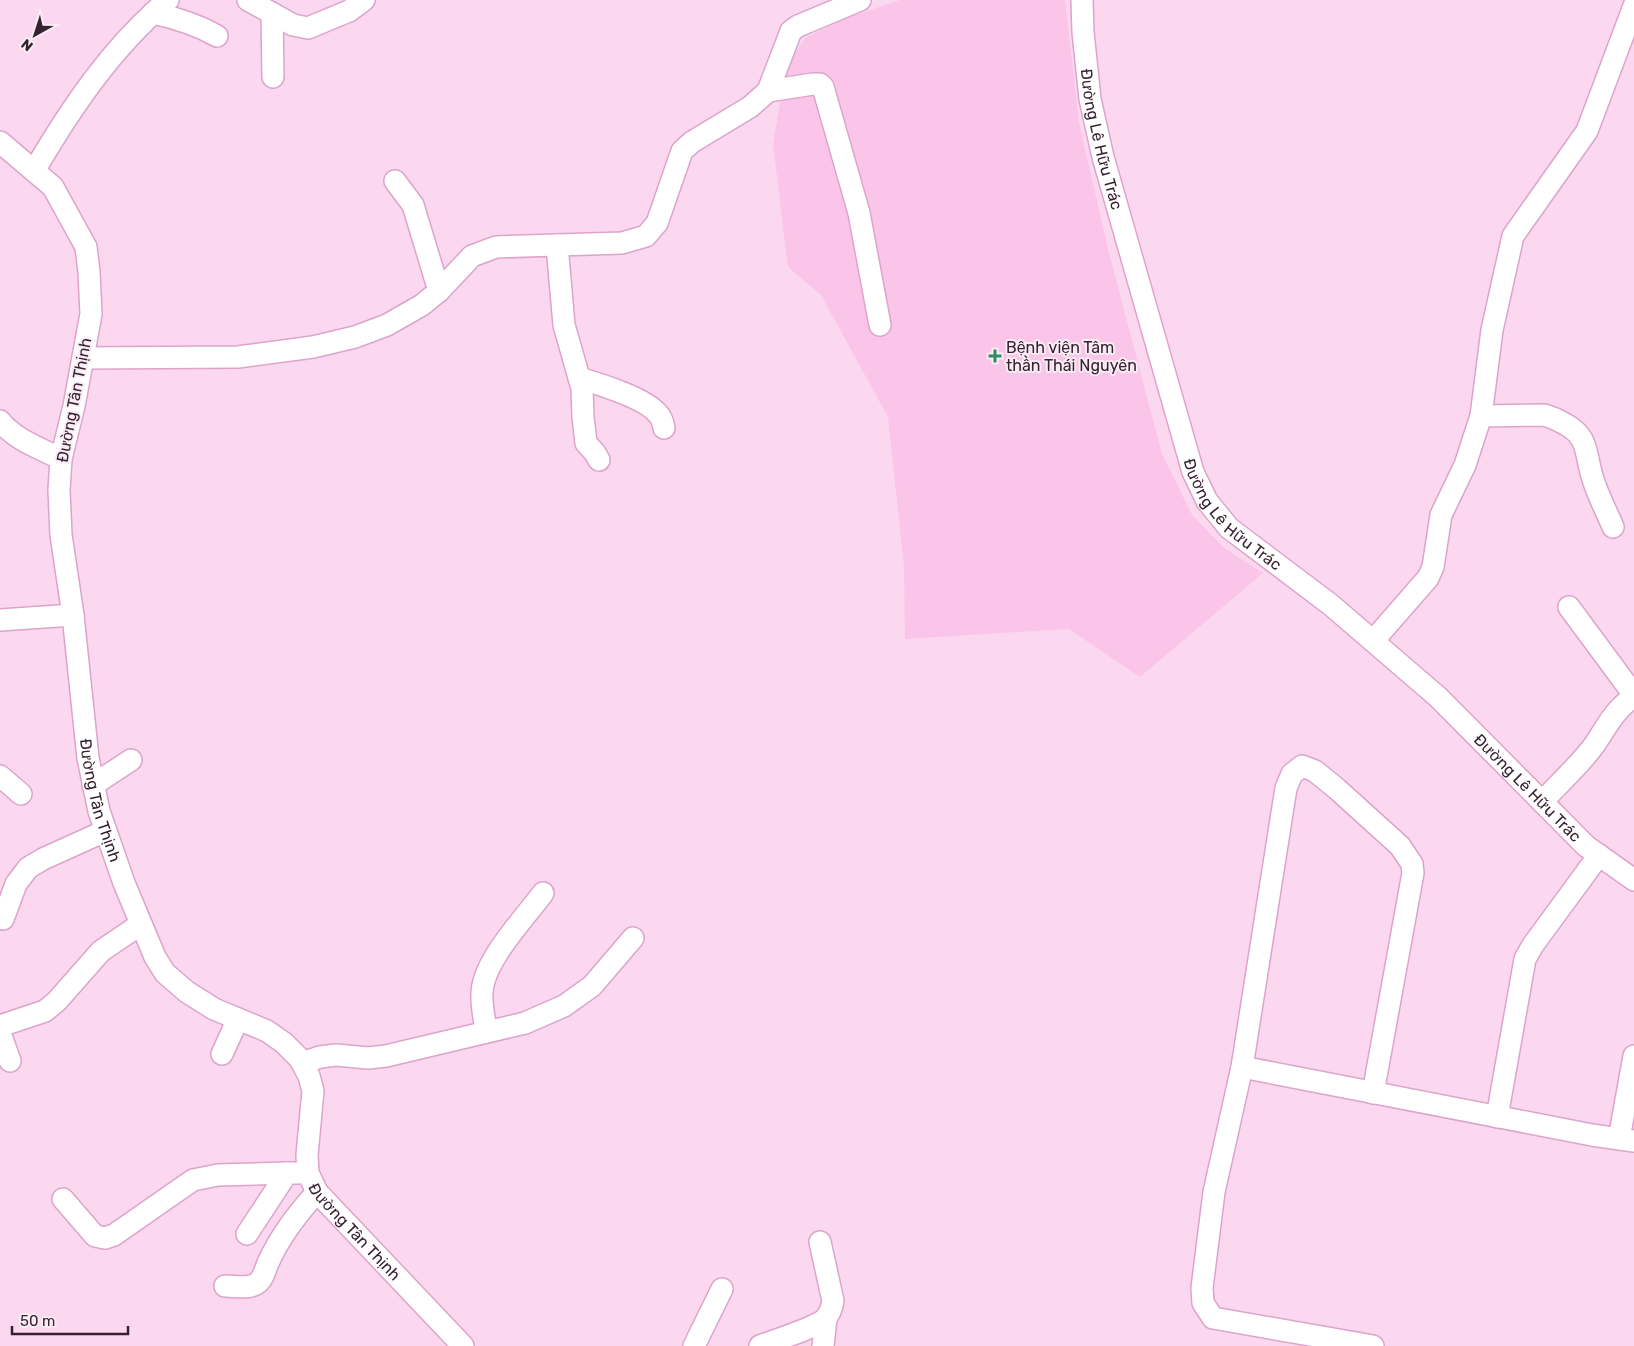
<svg xmlns="http://www.w3.org/2000/svg" width="1634" height="1346" viewBox="0 0 1634 1346" font-family="Rubik,sans-serif">
<rect width="100%" height="100%" fill="#fbd8ef"/>
<path fill="#fac5e8" d="M900,0H1065L1079,123L1108,249L1162,454L1192,515L1224,548L1263,573L1140,677L1069,629L905,639L904,567L888,417L821,295L788,267L773,145L786,67L805,38L847,18Z"/>
<g fill="none" stroke-linecap="round" stroke-linejoin="round">
<defs>
<g id="minor">
<path d="M248,0L293,25L308,28L349,11L364,0"/>
<path id="s1" d="M1082,0L1083,32L1090,99L1103,157L1193,472L1207,501L1229,528L1331,605L1438,697L1586,846L1634,880"/>
<path d="M153,13C176,18 196,24 217,36"/>
<path d="M272,13L273,77"/>
<path d="M768,91L813,84H820L823,87L859,213L880,325"/>
<path id="s2" d="M0,142L53,187L86,247L89,272L91,314L74,406L61,459L59,490L61,535L73,615L88,758L99,811L124,883L155,957L165,973L187,992L214,1009L267,1031L284,1043L300,1059L309,1076L313,1091L307,1155L308,1173L317,1192L463,1346"/>
<path d="M34,171C71,108 112,47 168,0"/>
<path d="M395,181L413,205L439,291"/>
<path d="M557,245L564,325L582,388L583,417L586,443L595,453L599,460"/>
<path d="M83,358L238,357L313,347L355,337L387,325L422,305L439,291L472,256L496,247L622,243L646,236L657,223L682,151L692,142L750,107L768,91L791,31L798,26L860,0"/>
<path d="M579,378C599,384 646,398 658,414C662,418 663,422 664,428"/>
<path d="M1481,416L1544,415C1552,417 1558,420 1565,424C1589,437 1585,453 1592,476C1597,494 1606,510 1613,527"/>
<path d="M0,421C15,440 40,448 61,459"/>
<path d="M1569,607L1634,695"/>
<path d="M0,620L73,615"/>
<path d="M1373,641L1428,578L1433,567L1441,515L1465,465L1481,416L1492,330L1513,236L1587,131L1634,6"/>
<path d="M0,776L21,794"/>
<path d="M93,785L131,760"/>
<path d="M1542,802C1559,783 1580,765 1595,744C1609,723 1613,712 1634,696"/>
<path d="M3,919L16,884L28,868L43,859L105,831"/>
<path d="M0,1026L45,1011L57,1001L101,951L141,924"/>
<path d="M486,1032C485,1020 481,1006 482,994C482,962 524,919 543,893"/>
<path d="M0,1033L10,1061"/>
<path d="M222,1054L238,1019"/>
<path d="M302,1063L320,1057L336,1055L368,1058L386,1056L525,1023L564,1006L592,986L633,938"/>
<path d="M1242,1067L1592,1135L1634,1141"/>
<path d="M1497,1117L1525,959L1533,945L1599,855"/>
<path d="M1619,1139L1634,1056"/>
<path d="M63,1199L95,1236L105,1238L114,1235L193,1180L218,1175L287,1173"/>
<path d="M247,1234L287,1173H299"/>
<path d="M225,1286C235,1286 248,1289 256,1284C263,1280 265,1270 268,1263C280,1236 297,1214 317,1192"/>
<path d="M694,1346L722,1289"/>
<path d="M760,1346C775,1340 815,1328 825,1319C830,1314 832,1307 833,1301L820,1242"/>
<path d="M823,1346L826,1318"/>
<path d="M1373,1346L1213,1318L1203,1303L1202,1288L1214,1192L1242,1067L1286,788L1292,774L1302,766L1315,771L1337,789L1400,846L1412,864L1413,873L1373,1093"/>
</g>
</defs>
<use href="#minor" stroke="#dda4ca" stroke-width="24"/>
<use href="#minor" stroke="#fff" stroke-width="21"/>
</g>
<path fill="#318a60" stroke="#f9edf5" stroke-width="2" d="M992.5 348.5h5v5h5v5h-5v5h-5v-5h-5v-5h5z"/>
<g text-anchor="middle" dominant-baseline="central" stroke-width="4" stroke-linejoin="round" paint-order="stroke">
<g font-size="16" fill="#372130" stroke="#f9edf5">
<text stroke="none"><textPath href="#s1" startOffset="141">Đường Lê Hữu Trác</textPath></text>
<text transform="translate(74 400) rotate(-79)">Đường Tân Thịnh</text>
<text stroke="none"><textPath href="#s1" startOffset="545">Đường Lê Hữu Trác</textPath></text>
<text stroke="none"><textPath href="#s1" startOffset="950">Đường Lê Hữu Trác</textPath></text>
<text stroke="none"><textPath href="#s2" startOffset="698">Đường Tân Thịnh</textPath></text>
<text stroke="none"><textPath href="#s2" startOffset="1238">Đường Tân Thịnh</textPath></text>
</g>
<g font-size="16" fill="#372130" stroke="#f9edf5" text-anchor="start">
<text x="1006" y="347">Bệnh viện Tâm<tspan x="1006" dy="18">thần Thái Nguyên</tspan></text>
</g>
</g>
<g transform="translate(35 35) rotate(219)" stroke="#f9edf5" stroke-width="4" paint-order="stroke">
<path d="M0-4L9 19L0 12L-9 19Z" fill="#372130"/>
<text y="-8" font-size="14" font-weight="bold" text-anchor="middle" fill="#372130">N</text>
</g>
<path d="M12 1326v8h116v-8" fill="none" stroke="#372130" stroke-width="2.5"/>
<text x="20" y="1326" font-size="15" fill="#372130" stroke="#f9edf5" stroke-width="4" paint-order="stroke">50 m</text>
</svg>
